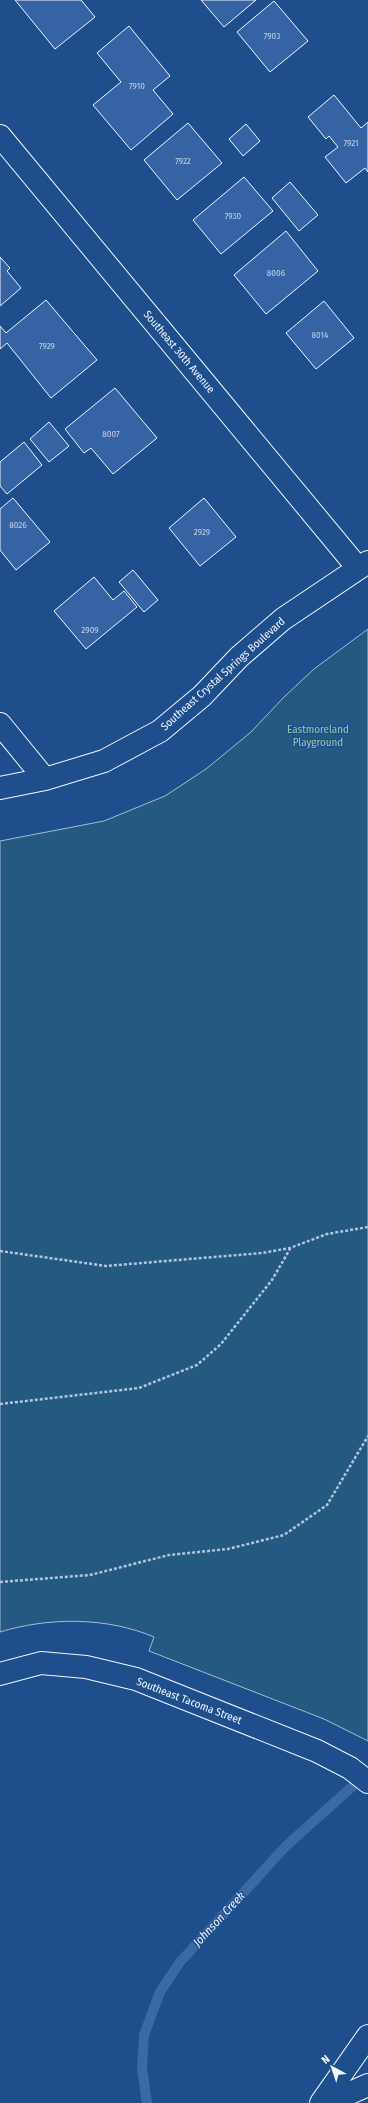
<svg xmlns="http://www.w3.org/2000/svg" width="368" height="2103" viewBox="0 0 368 2103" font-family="'Fira Sans Condensed',sans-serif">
<rect width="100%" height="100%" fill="#1f4e8c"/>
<path fill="#245a82" stroke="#a8bbd7" d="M368,629V1741L324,1719L149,1651L154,1637C107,1617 49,1617 0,1632V841L104,821L165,796L206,769L251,732L284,697L314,669Z"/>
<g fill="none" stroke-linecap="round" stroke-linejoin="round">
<path stroke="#3b69a3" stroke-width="10" d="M147,2103L142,2068L144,2035L160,1992L180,1962L286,1846L364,1776"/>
</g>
<path fill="#3563a3" stroke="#f2f6ff" d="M15,0H81L95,17L55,49Z
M201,0H256L224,27Z
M274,1L308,41L270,72L237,32Z
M129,26L170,76L153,90L173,114L131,150L93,105L121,82L97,53Z
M334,95L361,128L368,122V172L365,168L346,183L325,157L338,147L329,136L326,139L308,117Z
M188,123L222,163L177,200L144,160Z
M246,124L260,141L243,156L229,139Z
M244,177L273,211L221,254L193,220Z
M290,182L318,215L299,231L272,198Z
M286,231L318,271L266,314L234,275Z
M0,257L10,268L7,271L21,288L0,306Z
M46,300L97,360L51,398L7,343L0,349V326L6,333Z
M324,301L354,338L316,369L286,333Z
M115,388L157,438L113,474L91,448L84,453L65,429Z
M49,422L69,446L49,462L30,439Z
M24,442L42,465L7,494L0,486V462Z
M13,498L50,542L16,570L0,550V509Z
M204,498L236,537L200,566L169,528Z
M133,570L158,600L144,612L119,582Z
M94,577L113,600L124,591L137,607L86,649L54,611Z"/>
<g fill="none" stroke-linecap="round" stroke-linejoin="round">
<defs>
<path id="minor" d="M0,136L358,568
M0,724L45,779
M0,788L45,779L104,761L160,731L202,696L239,657L283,619L368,562
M0,1674L41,1663L86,1667L136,1679L317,1751L350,1768L368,1782"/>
<path id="primary" d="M321,2103L368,2036
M328,2103L368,2085"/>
</defs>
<use href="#minor" stroke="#f2f6ff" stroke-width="24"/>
<use href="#primary" stroke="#f2f6ff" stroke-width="24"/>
<path stroke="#b3c4dc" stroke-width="2.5" stroke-dasharray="3 2" stroke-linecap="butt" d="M0,1251L106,1266L262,1253L290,1248L327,1234L368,1227
M0,1404L139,1388L197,1365L221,1344L272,1280L290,1249
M0,1582L90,1575L169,1555L228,1549L284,1535L327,1505L368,1436"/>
<use href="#minor" stroke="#1f4e8c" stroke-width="22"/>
<use href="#primary" stroke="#1f4e8c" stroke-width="22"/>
</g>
<g text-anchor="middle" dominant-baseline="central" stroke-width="3" stroke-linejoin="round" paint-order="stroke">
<g font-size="9" fill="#c3d1e8">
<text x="272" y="36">7903</text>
<text x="137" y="86">7910</text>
<text x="351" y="143">7921</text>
<text x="183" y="161">7922</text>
<text x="233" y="216">7930</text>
<text x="276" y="273">8006</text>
<text x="320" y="335">8014</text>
<text x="47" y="346">7929</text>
<text x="111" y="434">8007</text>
<text x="18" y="525">8026</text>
<text x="202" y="532">2929</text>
<text x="90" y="630">2909</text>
</g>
<g font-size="11" fill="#f2f6ff" stroke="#1f4e8c">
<text transform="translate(179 352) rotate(50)">Southeast 30th Avenue</text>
<text transform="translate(223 674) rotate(-42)">Southeast Crystal Springs Boulevard</text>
<text transform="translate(189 1701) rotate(21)">Southeast Tacoma Street</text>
</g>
<g font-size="11" fill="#97c8a6" stroke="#1f4e8c">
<text x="318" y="729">Eastmoreland<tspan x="318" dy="13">Playground</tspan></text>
</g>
<g font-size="12" font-style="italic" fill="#f2f6ff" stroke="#1f4e8c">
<text transform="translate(219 1919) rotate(-47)">Johnson Creek</text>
</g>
</g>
<g transform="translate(332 2067) rotate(320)" stroke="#1f4e8c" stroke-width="3" paint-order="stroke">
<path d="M0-3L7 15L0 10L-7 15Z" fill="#f2f6ff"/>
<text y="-6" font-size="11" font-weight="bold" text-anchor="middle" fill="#f2f6ff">N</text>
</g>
</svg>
